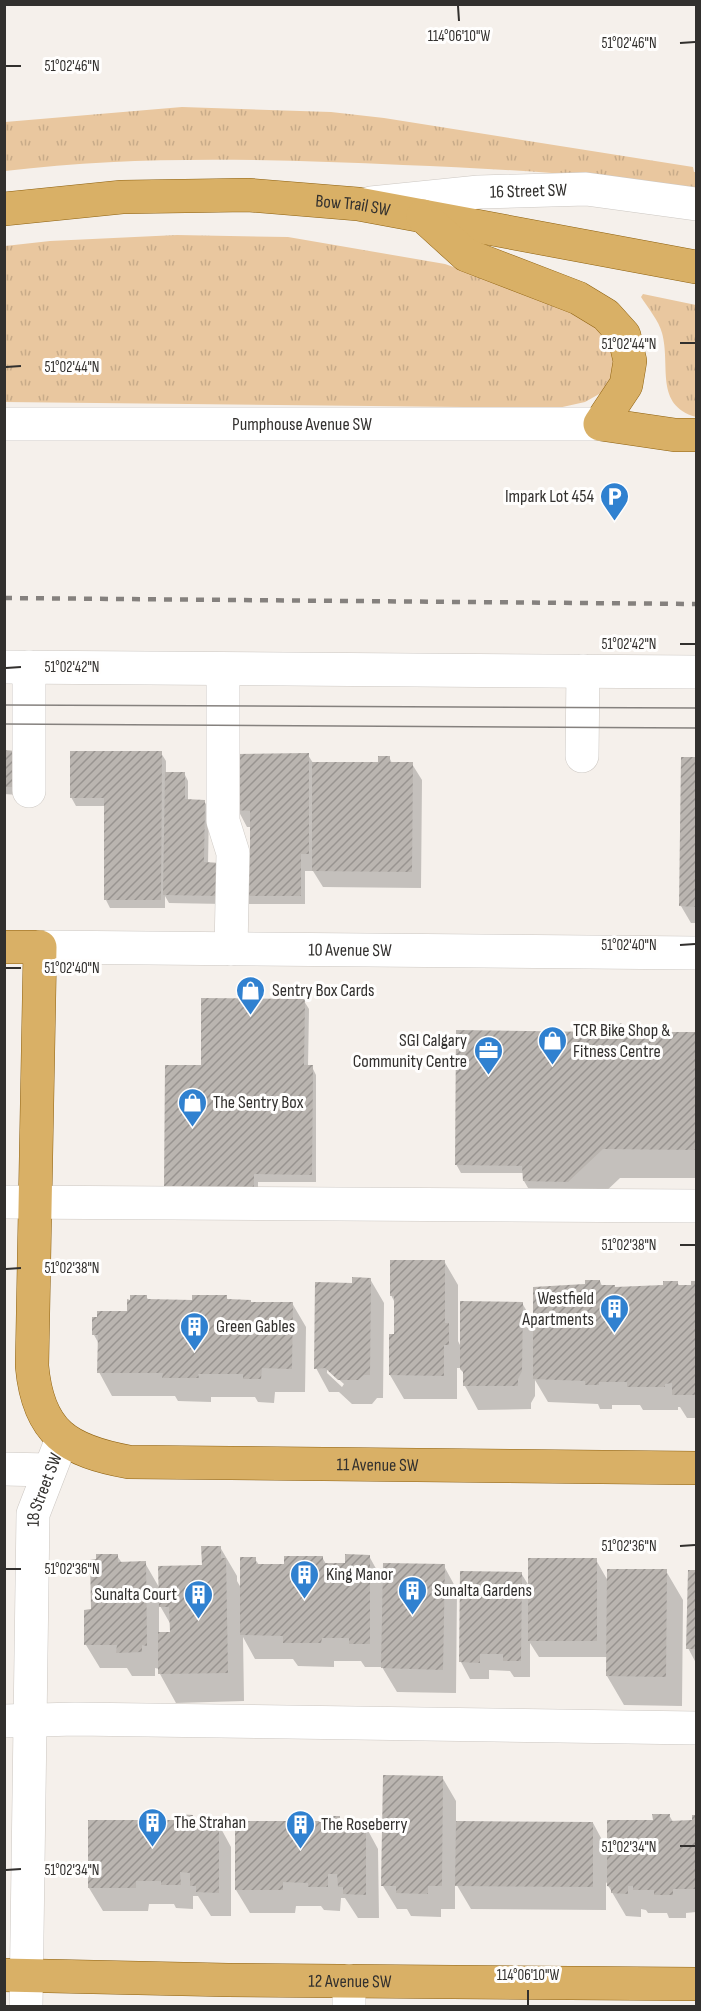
<svg xmlns="http://www.w3.org/2000/svg" width="701" height="2011" viewBox="0 0 701 2011" font-family="'Sofia Sans Condensed',sans-serif">
<defs>
<pattern id="grass-tufts" width="24" height="20" patternUnits="userSpaceOnUse" patternTransform="scale(1.5)"><rect width="24" height="20" fill="#e9c79f"/><path d="M3 7l-1-3M5 7V3M7 7l1-3M15 17l-1-3M17 17v-4M19 17l1-3" fill="none" stroke="#c8ab89"/></pattern>
<pattern id="building-hatch" width="6" height="6" patternUnits="userSpaceOnUse" patternTransform="scale(1.5)"><rect width="6" height="6" fill="#bab5b0"/><path d="M-1 1l2-2M0 6l6-6M5 7l2-2" fill="none" stroke="#989490"/></pattern>
</defs>
<rect width="100%" height="100%" fill="#f5f0eb"/>
<path fill="url(#grass-tufts)" d="M182,107L331,112L384,118L693,167L694,172H696V189C600,174 501,169 403,165C270,159 137,155 5,171V122Z
M177,235L288,237L445,264L563,305L607,332L617,363L612,377L601,393L585,402L558,408L5,402V246L50,241Z
M643,294L696,305V417C654,405 671,366 662,333C659,321 648,308 641,297Z"/>
<path fill="#0003" fill-rule="evenodd" d="M4,752L19,795L4,794Z
M161,753L166,761V773H184L188,781V801H204L209,809L208,864L224,904L169,903L165,896V908H110L106,900V806H76L71,797Z
M308,755L313,763L379,764L389,757L392,763L412,764L422,780L421,888L323,887L313,871H305V904H249L244,895L253,856L252,827H247L238,810Z
M683,758H696V923H691L681,906Z
M304,1001L309,1009L308,1067H312L316,1075V1182H258V1196L166,1187L202,1066Z
M606,1034H696V1178H620L585,1211L541,1210L524,1181L525,1173H461L456,1164Z
M444,1261L458,1285V1341L461,1347L522,1303L535,1325L586,1286L600,1281L602,1286L615,1288L664,1287L677,1282L680,1287H693L692,1283L696,1282V1418H687L680,1407H678V1410H643L640,1405H612V1409H600L598,1404L548,1402L535,1380V1396L531,1403V1409L478,1410L465,1386V1375L461,1368H457V1399H404L390,1375V1335H395V1303L391,1295Z
M370,1279L384,1303L383,1398H377L372,1404H352L339,1392H329L316,1368L353,1284ZM327,1369L344,1384L342,1387L327,1373Z
M146,1296L149,1301H193L226,1297L229,1301L252,1303H292L306,1327L305,1392H275L274,1403L258,1402L255,1397H211V1402L178,1401L175,1396H112L99,1372V1344L94,1335L129,1312Z
M220,1547L237,1576V1581L241,1588L255,1559L259,1565H285L322,1557L326,1564H346L369,1556L384,1583L444,1566L457,1590L456,1693L397,1692L382,1667H365L361,1661H334V1667L298,1666L293,1659H255L243,1637L244,1701L176,1703L160,1674V1669L155,1668V1676H132L127,1668H100L86,1645L92,1611L117,1556L122,1563H145L160,1589L203,1566ZM159,1604L171,1625V1633L159,1634Z
M596,1560L608,1581L666,1571L683,1600L682,1706L624,1705L607,1676V1657H539L530,1643V1677H514L510,1671L489,1670V1679H470L461,1662L462,1572L521,1573L529,1586Z
M689,1572H696V1663L688,1648Z
M442,1777L456,1801V1822L593,1823L608,1851L654,1822L669,1815L673,1822H694V1816H696V1912L686,1913V1918H669L667,1913H648L646,1910L641,1909V1917L626,1916L606,1882V1910L471,1909L455,1882V1909H441V1917L411,1916L407,1909H397L383,1886Z
M192,1816L196,1824L218,1823L231,1847V1916H211L198,1896H193V1909L176,1908L174,1904H149L148,1911H103L89,1888L177,1821Z
M339,1817L344,1825H365L378,1849L379,1918H358L345,1898H341L340,1911L324,1910L321,1906H296L295,1913H250L236,1890L324,1823Z"/>
<path fill="url(#building-hatch)" d="M4,750L16,751V787H4Z
M70,751H162L161,900H104V798H70Z
M309,753V854H301V896H243V854H250V811L236,810V754Z
M378,756H390V762H413L412,872L312,871V762H378Z
M681,757H696V907L679,906Z
M165,772H185V799L205,800L204,862L221,863L220,896L163,895Z
M201,998L305,999L304,1065H313L312,1175L254,1174V1188L164,1187L165,1065H201Z
M621,1023L627,1032H696V1150L603,1149L568,1182L523,1181L522,1166L455,1165L456,1030L605,1032Z
M390,1260H445V1323H449V1345H444V1376L389,1375V1334H394V1296H390Z
M352,1277L371,1278L370,1375H364L358,1380H338L325,1368L314,1369L315,1282L352,1283Z
M585,1280H600V1285H615V1287L663,1285V1281H678V1285H691V1281H696V1395H672V1383L665,1384V1387H627V1382H599V1385H585V1381L533,1379V1287L585,1284Z
M130,1295H147V1299L192,1300V1295H227V1299L251,1300V1302H293L292,1369L262,1368L261,1379H243V1374H198L199,1378H162L163,1373H97L98,1335H92V1317H97V1311H127V1299L130,1300Z
M460,1301L523,1302L522,1371L518,1379V1386H463V1372L460,1369Z
M201,1546H221V1558H226L228,1673L158,1674V1632H170L169,1607H159L158,1566L202,1565Z
M96,1554H118V1562L146,1561L147,1646L142,1645V1652L116,1653L117,1645H84V1610L91,1609L90,1560L96,1559Z
M345,1554L370,1555V1644H349V1638H322L321,1643H283V1636L240,1635V1557H256V1564H284V1556H323V1563H345Z
M528,1558H597V1641H528Z
M383,1563L445,1564L443,1670L381,1668Z
M607,1569H667L666,1677L606,1676Z
M688,1570H696V1649H686Z
M460,1571L522,1572L521,1661H503V1654H480V1663L459,1662Z
M383,1775L443,1776L442,1886H428V1894L396,1893V1886H381Z
M176,1814L193,1815V1822H219V1893L196,1892V1886H190V1873L180,1872L181,1885H161V1881H136V1888H88V1820H176Z
M652,1814H670L669,1821L692,1820V1815H696V1889H673V1895H654V1890H633V1886H628V1894L611,1893V1887L607,1886V1820H653Z
M323,1816H340V1824H366V1895L343,1894V1887H338L337,1874H328V1887H308V1883L283,1882V1890H235V1821H323Z
M456,1821L593,1822V1887L455,1886Z"/>
<g fill="none" stroke-linecap="round" stroke-linejoin="round">
<defs>
<g id="minor">
<path id="s1" d="M371,203L479,192L586,189L696,204"/>
<path id="s2" d="M4,424H600"/>
<path d="M4,667L696,672"/>
<path d="M223,669V821L233,853L231,949"/>
<path d="M582,756L583,671"/>
<path d="M29,791V667"/>
<path id="s3" d="M40,947L696,953"/>
<path d="M4,1202L696,1206"/>
<path d="M4,1469L49,1470"/>
<path d="M4,1721L75,1719L696,1728"/>
<path id="s4" d="M26,2006L33,1514L62,1439"/>
<path d="M349,2006V1981"/>
</g>
<g id="major">
<path id="s5" d="M4,209L122,197L248,195L358,204L696,267"/>
<path d="M423,216L466,255L578,298L606,315L624,335L630,361L626,385L600,424L675,435H696"/>
<path id="s6" d="M4,947H40L32,1366C38,1433 68,1451 129,1462L696,1468"/>
<path id="s7" d="M4,1975L228,1980L696,1984"/>
</g>
</defs>
<use href="#minor" stroke="#ccc7c2" stroke-width="34"/>
<use href="#major" stroke="#8e6110" stroke-width="34"/>
<use href="#minor" stroke="#fff" stroke-width="33"/>
<use href="#major" stroke="#d9b066" stroke-width="33"/>
<path stroke="#85817e" stroke-width="1.5" d="M4,705L696,708
M4,724L696,728"/>
<path stroke="#85817e" stroke-width="4.5" stroke-dasharray="8 8" stroke-linecap="butt" d="M4,598L696,604"/>
</g>
<path fill="none" stroke="#32302e" stroke-width="2" d="M458,6L459,21M680,43L695,42M6,66H21M680,343H695M6,367L21,366M680,644H695M6,668L21,667M680,945L695,944M6,968H21M680,1245H695M6,1269L21,1268M680,1546L695,1545M6,1569H21M680,1846H695M6,1870L21,1869M528,1990V2005"/>
<defs>
<symbol id="parking-pin" viewBox="-11 -11 22 30"><path d="M0 17L-7.5 6A9.5 9.5 0 1 1 7.5 6Z" fill="#3081d0" stroke="#fffefd"/><path d="M-3.5-5.5H1a3.5 3.5 0 0 1 0 7H-1V5.5H-3.5ZM-1-3.4V-.6H.8a1.4 1.4 0 0 0 0-2.8Z" fill="#fff"/></symbol>
<symbol id="shop-pin" viewBox="-11 -11 22 30"><path d="M0 17L-7.5 6A9.5 9.5 0 1 1 7.5 6Z" fill="#3081d0" stroke="#fffefd"/><path d="M-5-2.5h2.3a2.7 3.5 0 0 1 5.4 0H5L5.5 6h-11ZM-1.5-2.5h3a1.5 2.3 0 0 0-3 0Z" fill="#fff"/></symbol>
<symbol id="office-pin" viewBox="-11 -11 22 30"><path d="M0 17L-7.5 6A9.5 9.5 0 1 1 7.5 6Z" fill="#3081d0" stroke="#fffefd"/><path d="M-6-3h4V-5.5h4V-3h4V5H-6ZM-1-4.5V-3h2v-1.5ZM-6 0V1H6V0Z" fill="#fff"/></symbol>
<symbol id="building-pin" viewBox="-11 -11 22 30"><path d="M0 17L-7.5 6A9.5 9.5 0 1 1 7.5 6Z" fill="#3081d0" stroke="#fffefd"/><path d="M-4-6H4V6H1V3H-1V6H-4ZM-2.5-4.3h1.7v1.8h-1.7ZM.8-4.3h1.7v1.8H.8ZM-2.5-1h1.7V.8h-1.7ZM.8-1h1.7V.8H.8Z" fill="#fff"/></symbol>
</defs>
<g fill-rule="evenodd">
<use href="#parking-pin" x="598" y="480" width="33" height="45"/>
<use href="#shop-pin" x="234" y="974" width="33" height="45"/>
<use href="#shop-pin" x="536" y="1024" width="33" height="45"/>
<use href="#office-pin" x="472" y="1034" width="33" height="45"/>
<use href="#shop-pin" x="176" y="1086" width="33" height="45"/>
<use href="#building-pin" x="598" y="1292" width="33" height="45"/>
<use href="#building-pin" x="178" y="1310" width="33" height="45"/>
<use href="#building-pin" x="288" y="1558" width="33" height="45"/>
<use href="#building-pin" x="396" y="1574" width="33" height="45"/>
<use href="#building-pin" x="182" y="1578" width="33" height="45"/>
<use href="#building-pin" x="136" y="1806" width="33" height="45"/>
<use href="#building-pin" x="284" y="1808" width="33" height="45"/>
</g>
<g text-anchor="middle" dominant-baseline="central" stroke-width="6" stroke-linejoin="round" paint-order="stroke">
<g font-size="18" fill="#32302e" stroke="#fffefd">
<text stroke="none"><textPath href="#s1" startOffset="158">16 Street SW</textPath></text>
<text stroke="none"><textPath href="#s5" startOffset="350">Bow Trail SW</textPath></text>
<text stroke="none"><textPath href="#s2" startOffset="298">Pumphouse Avenue SW</textPath></text>
<text stroke="none"><textPath href="#s3" startOffset="310">10 Avenue SW</textPath></text>
<text stroke="none"><textPath href="#s6" startOffset="855">11 Avenue SW</textPath></text>
<text stroke="none"><textPath href="#s4" startOffset="518">18 Street SW</textPath></text>
<text stroke="none"><textPath href="#s7" startOffset="346">12 Avenue SW</textPath></text>
</g>
<g font-size="18" fill="#32302e" stroke="#fffefd" text-anchor="start">
<text x="594" y="496" text-anchor="end">Impark Lot 454</text>
<text x="272" y="990">Sentry Box Cards</text>
<text x="573" y="1030">TCR Bike Shop &amp;<tspan x="573" dy="21">Fitness Centre</tspan></text>
<text x="467" y="1040" text-anchor="end">SGI Calgary<tspan x="467" dy="21">Community Centre</tspan></text>
<text x="213" y="1102">The Sentry Box</text>
<text x="594" y="1298" text-anchor="end">Westfield<tspan x="594" dy="21">Apartments</tspan></text>
<text x="216" y="1326">Green Gables</text>
<text x="326" y="1574">King Manor</text>
<text x="434" y="1590">Sunalta Gardens</text>
<text x="177" y="1594" text-anchor="end">Sunalta Court</text>
<text x="174" y="1822">The Strahan</text>
<text x="321" y="1824">The Roseberry</text>
</g>
</g>
<g font-size="15" text-anchor="middle" fill="#32302e" stroke="#fffefd" stroke-width="6" stroke-linejoin="round" paint-order="stroke">
<text x="459" y="41">114°06'10"W</text>
<text x="629" y="48">51°02'46"N</text>
<text x="72" y="71">51°02'46"N</text>
<text x="629" y="349">51°02'44"N</text>
<text x="72" y="372">51°02'44"N</text>
<text x="629" y="649">51°02'42"N</text>
<text x="72" y="672">51°02'42"N</text>
<text x="629" y="950">51°02'40"N</text>
<text x="72" y="973">51°02'40"N</text>
<text x="629" y="1250">51°02'38"N</text>
<text x="72" y="1273">51°02'38"N</text>
<text x="629" y="1551">51°02'36"N</text>
<text x="72" y="1574">51°02'36"N</text>
<text x="629" y="1852">51°02'34"N</text>
<text x="72" y="1875">51°02'34"N</text>
<text x="528" y="1980">114°06'10"W</text>
</g>
<rect width="701" height="2011" fill="none" stroke="#32302e" stroke-width="12"/>
</svg>
